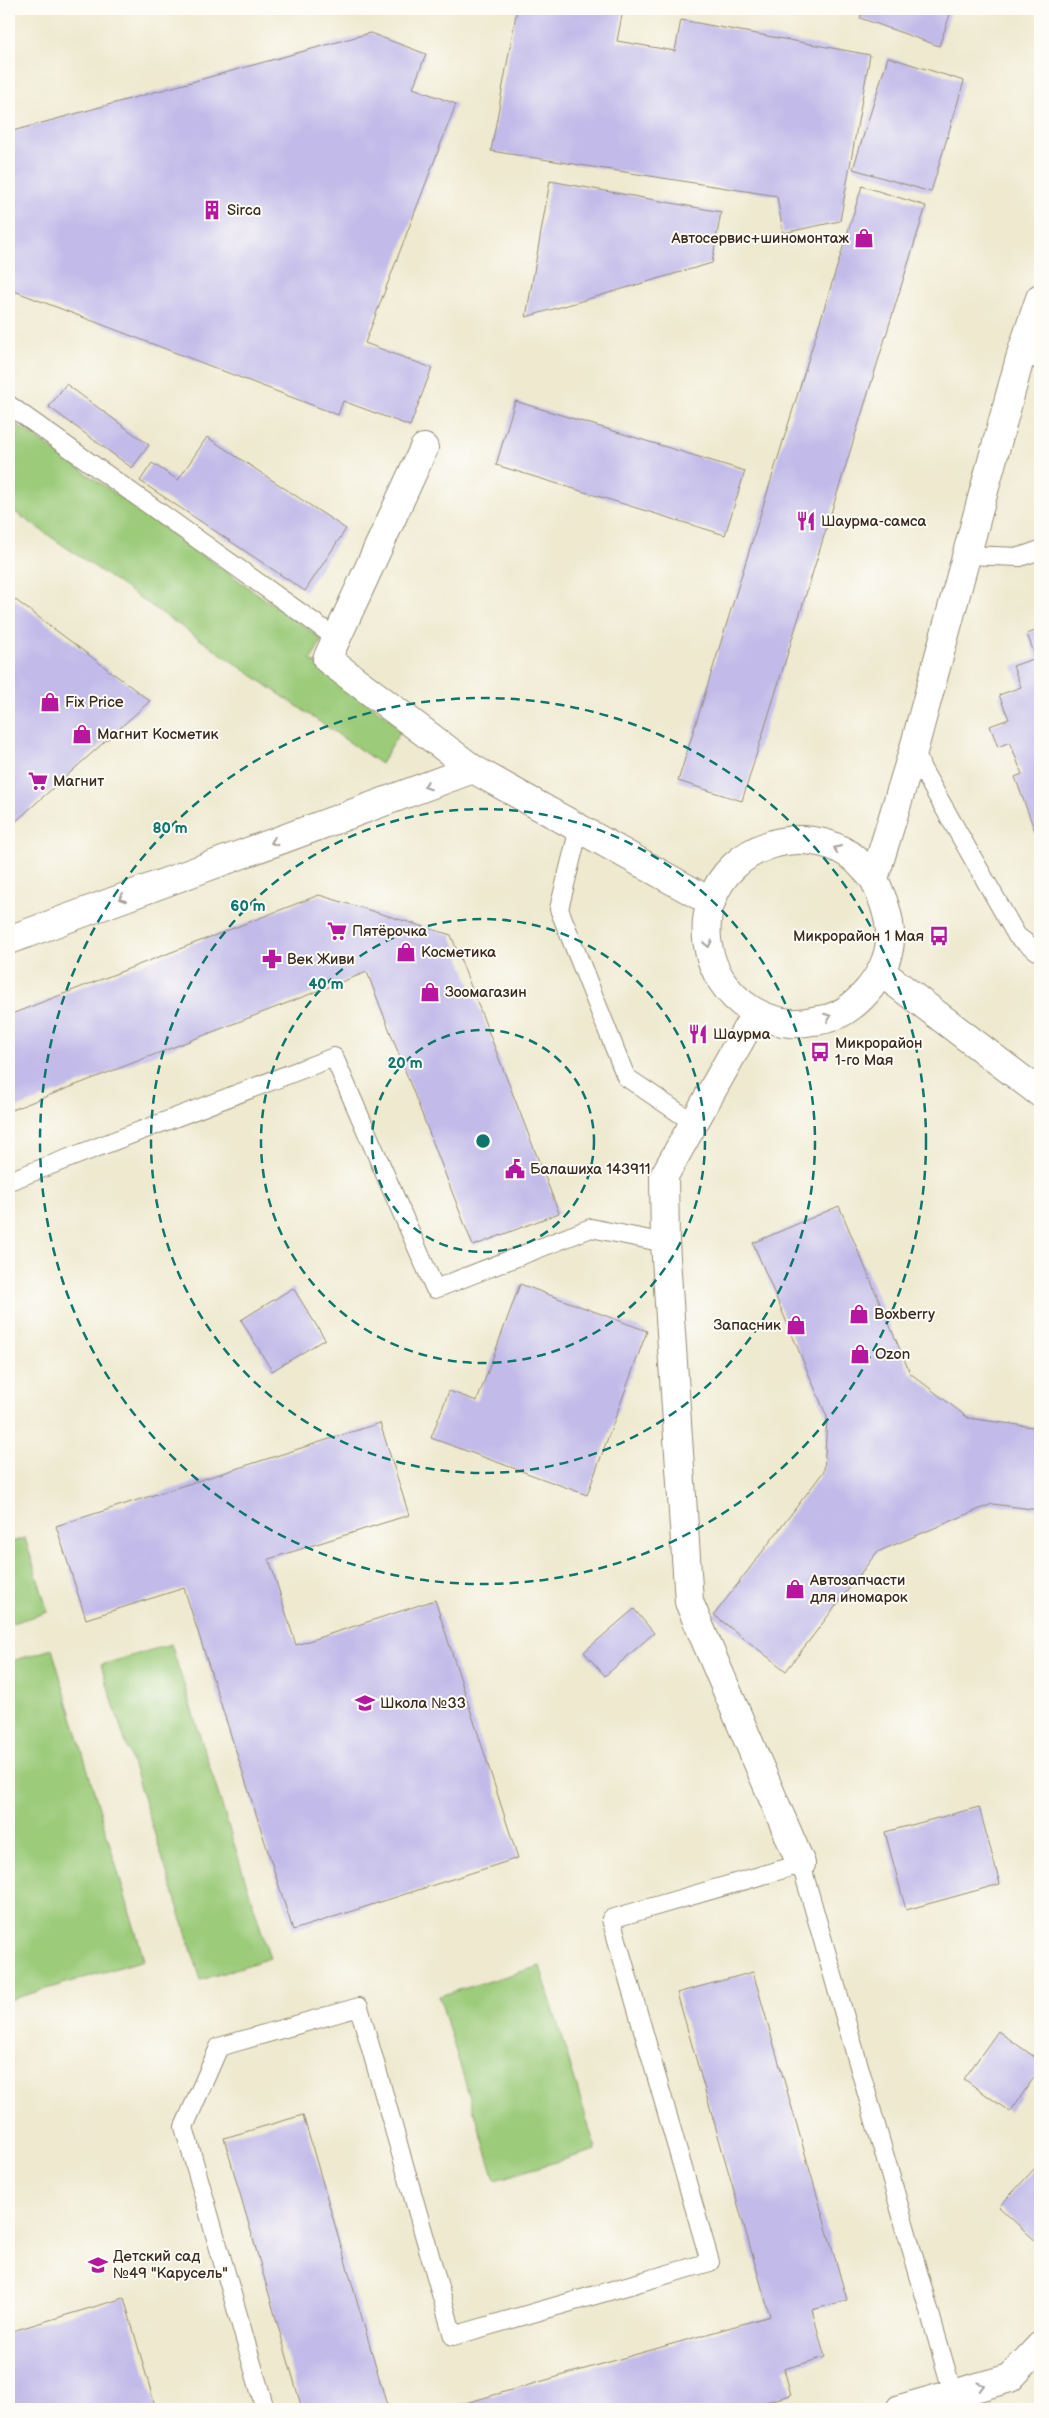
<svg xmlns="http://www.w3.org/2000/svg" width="1049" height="2418" viewBox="0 0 1049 2418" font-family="'Balsamiq Sans',sans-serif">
<rect width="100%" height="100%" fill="#fdfcf7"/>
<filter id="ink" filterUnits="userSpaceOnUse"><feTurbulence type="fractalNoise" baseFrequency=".02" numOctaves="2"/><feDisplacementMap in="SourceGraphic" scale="10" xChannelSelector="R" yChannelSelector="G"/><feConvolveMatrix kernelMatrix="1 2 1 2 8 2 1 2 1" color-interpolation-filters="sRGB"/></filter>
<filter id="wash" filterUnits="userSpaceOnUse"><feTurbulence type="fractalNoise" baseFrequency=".0096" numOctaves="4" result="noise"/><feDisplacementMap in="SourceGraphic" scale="20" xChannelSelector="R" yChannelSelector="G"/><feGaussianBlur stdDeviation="1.12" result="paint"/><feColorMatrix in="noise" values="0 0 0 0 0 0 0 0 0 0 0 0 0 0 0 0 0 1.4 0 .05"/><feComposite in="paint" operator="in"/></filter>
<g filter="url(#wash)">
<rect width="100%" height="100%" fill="#eee9cf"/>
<path fill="#9ccb7a" stroke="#6c7a4c" d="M9,419L322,639L311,660L402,728L381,764L9,508Z
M25,1538L48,1612L9,1624V1543Z
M171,1644L270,1958L201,1980L101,1665Z
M52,1649L144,1960L9,2000V1662Z
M540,1966L596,2150L495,2180L439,1996Z"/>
<g id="blocks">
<path fill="#c2bbe9" d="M517,9L623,10L617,41L675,51L681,20L870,55L840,221L783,233L777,196L491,151Z
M864,9H952L939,46L860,18Z
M370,33L426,54L413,88L456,104L365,343L432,368L410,426L343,401L338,415L9,289V132Z
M888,57L964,81L931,192L853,169Z
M550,181L721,212L712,263L526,317Z
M862,186L926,206L742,801L678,781Z
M66,384L149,445L132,468L49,407Z
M515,401L745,471L725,535L496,465Z
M207,437L346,529L305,591L140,481L152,463L178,480Z
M9,595L150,701L14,823L9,819Z
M1040,629V845L1015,777L1022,774L1010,742L998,747L990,726L1009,719L999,695L1021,687L1013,666L1036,658L1027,634Z
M319,895L451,935L559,1213L473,1246L367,972L9,1111V1015Z
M839,1206L910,1373L968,1418L1040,1428V1510L992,1504L877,1552L786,1671L714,1615L824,1471L827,1417L753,1243Z
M520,1284L647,1331L587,1495L431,1438L449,1391L477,1401Z
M293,1288L325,1339L272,1371L241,1320Z
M380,1423L409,1515L269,1559L296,1645L435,1600L518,1858L293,1930L184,1588L86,1619L56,1526Z
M634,1609L654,1633L605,1676L584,1652Z
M979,1807L1000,1884L906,1910L885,1832Z
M753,1972L847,2300L812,2310L825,2357L784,2369L791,2395L740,2409H445L770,2316L677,1993Z
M998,2031L1040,2061V2069L1010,2112L964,2079Z
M303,2115L362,2318L388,2409H302L224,2138Z
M1036,2167L1040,2171V2245L999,2207Z
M124,2298L156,2409H9V2332Z"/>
</g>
</g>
<g filter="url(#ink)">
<use href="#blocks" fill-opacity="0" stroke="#948a76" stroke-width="1"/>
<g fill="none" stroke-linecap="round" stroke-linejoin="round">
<defs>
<path id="service" d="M1022,351L1040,361
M9,405L336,638
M966,555L1020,557L1040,550
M914,748L922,769L1017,936L1040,953
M579,828L559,909L626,1077L694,1123
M9,1181L334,1057L435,1289L591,1228L665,1243
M265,2409L184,2127L219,2047L359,2007L453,2336L710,2262L611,1919L801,1864L953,2394"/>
<path id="minor" d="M424,448L327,659L473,769L711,902
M9,940L473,769
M881,972L1040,1093
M755,1014L664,1176L665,1243L689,1602L801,1864
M900,2409L1010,2378L1040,2346"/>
<path id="tertiary" d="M874,879C867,872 859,861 850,855C802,822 729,846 711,902C693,958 732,1017 790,1023C799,1024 811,1021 820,1020C854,1016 888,974 890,941C891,918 883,899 874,879L914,748L1022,351L1040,298"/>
</defs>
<use href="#service" stroke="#948a76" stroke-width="20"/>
<use href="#minor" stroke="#948a76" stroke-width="30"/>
<use href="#tertiary" stroke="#948a76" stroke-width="30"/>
<use href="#service" stroke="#fff" stroke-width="18"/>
<use href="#minor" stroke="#fff" stroke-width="28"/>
<use href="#tertiary" stroke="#fff" stroke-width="28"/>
</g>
<defs><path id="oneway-chevron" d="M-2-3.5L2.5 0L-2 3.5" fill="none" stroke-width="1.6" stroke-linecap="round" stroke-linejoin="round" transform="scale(1.25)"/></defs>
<g stroke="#a79f9a">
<use href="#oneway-chevron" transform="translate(427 786) rotate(159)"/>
<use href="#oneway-chevron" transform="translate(274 842) rotate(160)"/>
<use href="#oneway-chevron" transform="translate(837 849) rotate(-156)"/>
<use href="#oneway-chevron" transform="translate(122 898) rotate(160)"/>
<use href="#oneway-chevron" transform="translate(708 944) rotate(78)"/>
<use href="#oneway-chevron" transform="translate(828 1017) rotate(-20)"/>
<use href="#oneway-chevron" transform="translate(981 2386) rotate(-16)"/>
</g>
</g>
<g fill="none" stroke="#0f766e" stroke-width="2.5" stroke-dasharray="9 6">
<circle cx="483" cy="1141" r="111"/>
<circle cx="483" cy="1141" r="222"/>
<circle cx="483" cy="1141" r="332"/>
<circle cx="483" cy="1141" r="443"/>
</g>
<defs>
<symbol id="building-bare" viewBox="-9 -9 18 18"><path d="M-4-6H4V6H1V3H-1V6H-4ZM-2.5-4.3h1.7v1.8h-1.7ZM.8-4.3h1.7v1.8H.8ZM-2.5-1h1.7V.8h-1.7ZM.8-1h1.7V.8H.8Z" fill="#b5179e" stroke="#fdfcf7" stroke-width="2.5" paint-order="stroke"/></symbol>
<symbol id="shop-bare" viewBox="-9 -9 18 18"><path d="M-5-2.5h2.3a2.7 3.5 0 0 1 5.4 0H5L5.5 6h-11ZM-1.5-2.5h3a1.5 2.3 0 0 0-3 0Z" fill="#b5179e" stroke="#fdfcf7" stroke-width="2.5" paint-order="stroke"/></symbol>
<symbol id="restaurant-bare" viewBox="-9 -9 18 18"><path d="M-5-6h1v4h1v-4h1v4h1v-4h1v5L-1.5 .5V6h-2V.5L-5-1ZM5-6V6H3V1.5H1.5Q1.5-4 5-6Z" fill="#b5179e" stroke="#fdfcf7" stroke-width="2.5" paint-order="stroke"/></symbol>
<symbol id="supermarket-bare" viewBox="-9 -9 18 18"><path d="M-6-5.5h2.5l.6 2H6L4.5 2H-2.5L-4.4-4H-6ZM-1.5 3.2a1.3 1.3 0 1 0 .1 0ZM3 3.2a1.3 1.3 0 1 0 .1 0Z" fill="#b5179e" stroke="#fdfcf7" stroke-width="2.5" paint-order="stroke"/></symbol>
<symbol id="bus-bare" viewBox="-9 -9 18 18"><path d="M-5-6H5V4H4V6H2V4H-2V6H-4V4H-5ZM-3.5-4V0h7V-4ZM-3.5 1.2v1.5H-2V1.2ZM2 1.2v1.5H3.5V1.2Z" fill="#b5179e" stroke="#fdfcf7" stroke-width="2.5" paint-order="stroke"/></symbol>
<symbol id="pharmacy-bare" viewBox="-9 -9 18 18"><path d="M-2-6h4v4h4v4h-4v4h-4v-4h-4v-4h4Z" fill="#b5179e" stroke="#fdfcf7" stroke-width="2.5" paint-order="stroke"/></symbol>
<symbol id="civic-bare" viewBox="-9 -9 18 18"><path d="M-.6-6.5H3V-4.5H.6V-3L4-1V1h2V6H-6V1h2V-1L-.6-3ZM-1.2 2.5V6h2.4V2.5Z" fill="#b5179e" stroke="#fdfcf7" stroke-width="2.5" paint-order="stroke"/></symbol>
<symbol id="school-bare" viewBox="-9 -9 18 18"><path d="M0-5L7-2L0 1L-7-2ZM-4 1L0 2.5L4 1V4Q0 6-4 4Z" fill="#b5179e" stroke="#fdfcf7" stroke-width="2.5" paint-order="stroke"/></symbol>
</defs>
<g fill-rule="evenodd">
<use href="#building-bare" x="198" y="196" width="28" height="28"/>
<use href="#shop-bare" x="850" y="224" width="28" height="28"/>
<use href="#restaurant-bare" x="792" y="507" width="28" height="28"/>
<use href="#shop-bare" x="36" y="688" width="28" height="28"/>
<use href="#shop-bare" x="68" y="720" width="28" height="28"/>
<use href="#supermarket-bare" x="24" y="767" width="28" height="28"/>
<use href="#supermarket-bare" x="323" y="917" width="28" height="28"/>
<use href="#bus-bare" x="925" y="922" width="28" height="28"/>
<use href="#shop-bare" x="392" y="938" width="28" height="28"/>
<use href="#pharmacy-bare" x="258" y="945" width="28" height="28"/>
<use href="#shop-bare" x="416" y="978" width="28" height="28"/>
<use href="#restaurant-bare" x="684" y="1020" width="28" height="28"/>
<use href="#bus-bare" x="806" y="1038" width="28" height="28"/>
<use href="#civic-bare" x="501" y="1155" width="28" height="28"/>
<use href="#shop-bare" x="845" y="1300" width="28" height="28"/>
<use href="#shop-bare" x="782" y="1311" width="28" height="28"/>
<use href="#shop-bare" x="846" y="1340" width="28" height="28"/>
<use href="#shop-bare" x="781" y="1575" width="28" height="28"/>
<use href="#school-bare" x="351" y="1689" width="28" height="28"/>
<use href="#school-bare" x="84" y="2251" width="28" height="28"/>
</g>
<g text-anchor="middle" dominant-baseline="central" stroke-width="4" stroke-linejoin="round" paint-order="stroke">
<g font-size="15" fill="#3b2a1e" stroke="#fdfcf7" text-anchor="start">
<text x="227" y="210">Sirca</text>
<text x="849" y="238" text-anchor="end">Автосервис+шиномонтаж</text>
<text x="821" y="521">Шаурма-самса</text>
<text x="65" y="702">Fix Price</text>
<text x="97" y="734">Магнит Косметик</text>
<text x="53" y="781">Магнит</text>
<text x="352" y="931">Пятёрочка</text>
<text x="924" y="936" text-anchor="end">Микрорайон 1 Мая</text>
<text x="421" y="952">Косметика</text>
<text x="287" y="959">Век Живи</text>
<text x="445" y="992">Зоомагазин</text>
<text x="713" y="1034">Шаурма</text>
<text x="835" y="1043">Микрорайон<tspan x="835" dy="17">1-го Мая</tspan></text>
<text x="530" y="1169">Балашиха 143911</text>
<text x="874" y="1314">Boxberry</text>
<text x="781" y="1325" text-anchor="end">Запасник</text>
<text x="875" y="1354">Ozon</text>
<text x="810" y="1580">Автозапчасти<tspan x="810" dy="17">для иномарок</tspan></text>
<text x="380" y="1703">Школа №33</text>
<text x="113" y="2256">Детский сад<tspan x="113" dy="17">№49 "Карусель"</tspan></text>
</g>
</g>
<circle cx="483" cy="1141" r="8" fill="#0f766e" stroke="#fdfcf7" stroke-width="2.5"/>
<g font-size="15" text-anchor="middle" font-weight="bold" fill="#0f766e" stroke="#fdfcf7" stroke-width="4" stroke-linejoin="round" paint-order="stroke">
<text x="170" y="833">80 m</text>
<text x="248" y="911">60 m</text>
<text x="326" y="989">40 m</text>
<text x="405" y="1068">20 m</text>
</g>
<rect width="1049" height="2418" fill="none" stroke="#fdfcf7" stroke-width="30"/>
</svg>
